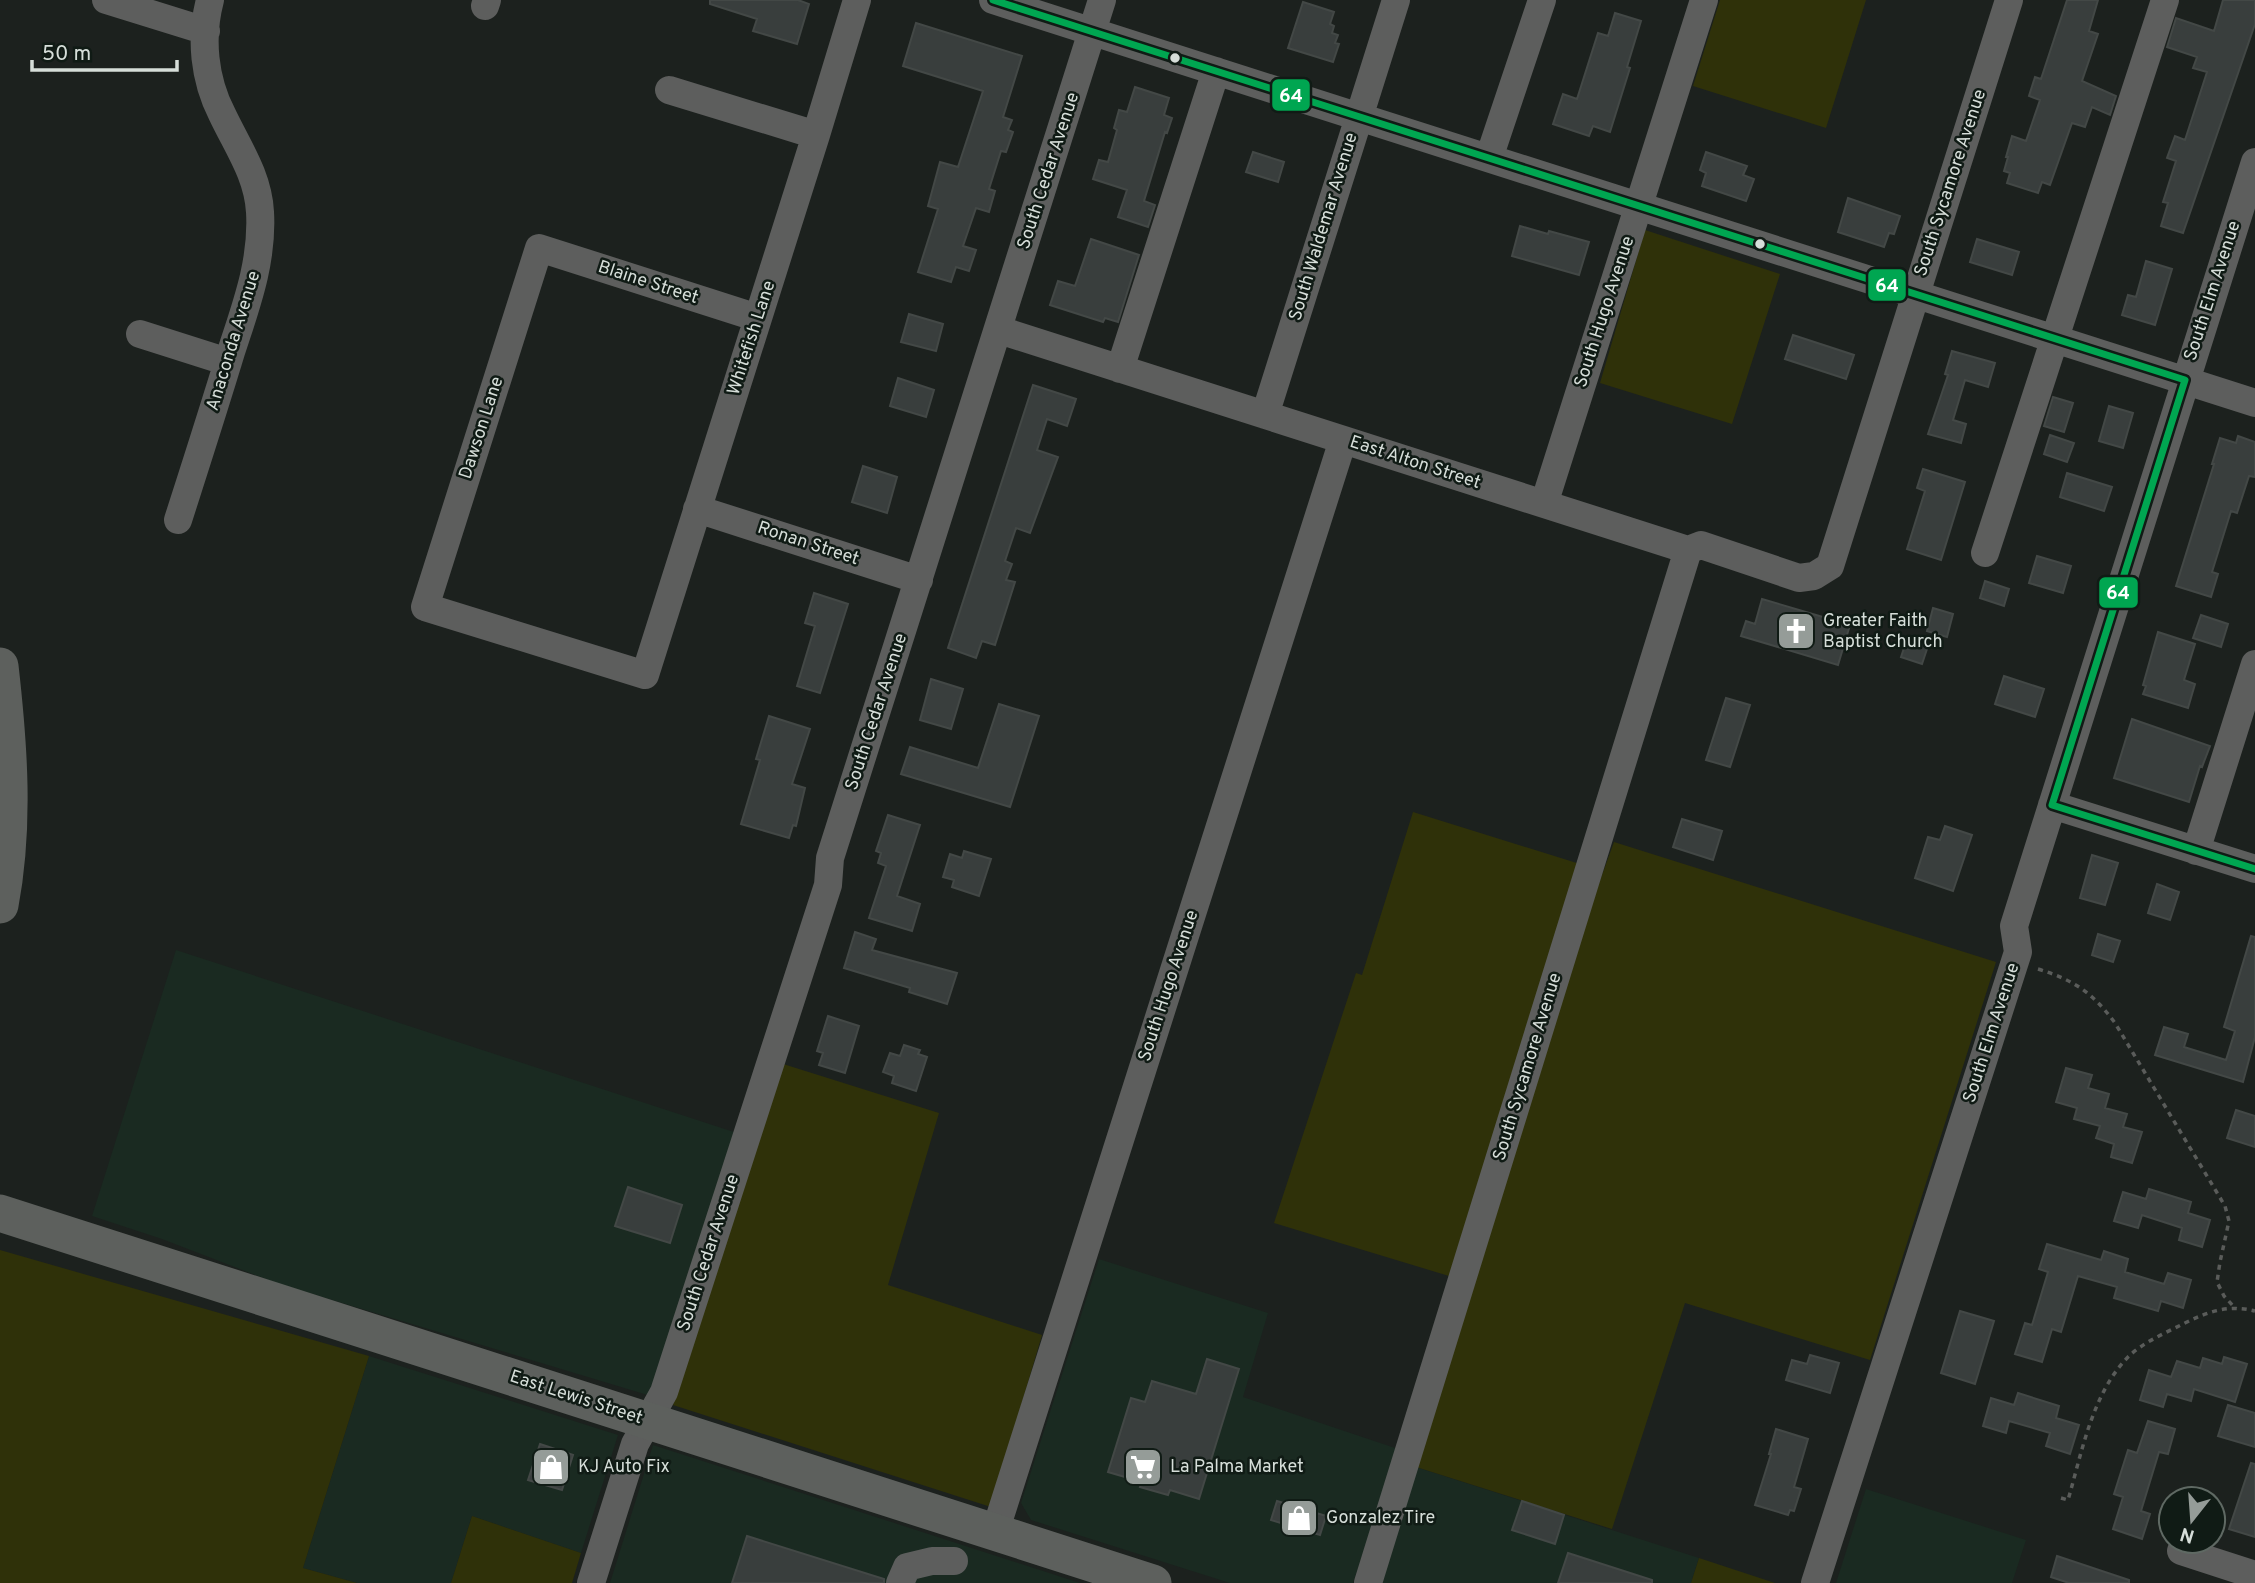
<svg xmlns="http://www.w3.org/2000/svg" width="2255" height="1583" viewBox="0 0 2255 1583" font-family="Overpass,sans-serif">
<rect width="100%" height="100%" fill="#1c211e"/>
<path fill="#1a2a21" d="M176,950L737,1133L651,1396L279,1284L162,1239L92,1216Z
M1099,1259L1268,1313L1243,1397L1398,1449L1353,1583H1230L1031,1520L1021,1503Z
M369,1356L618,1435L581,1553L472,1516L451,1583H357L303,1568Z
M653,1445L1080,1583H610Z
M1413,1466L1699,1558L1691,1583H1375Z
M1866,1489L2026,1540L2012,1583H1836Z"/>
<path fill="#2f3109" d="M1720,0H1866L1826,128L1693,86Z
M1645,230L1780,274L1732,424L1600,383Z
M1413,812L1580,864L1449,1276L1274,1223L1356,973L1362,975Z
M1614,842L1996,962L1870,1360L1685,1303L1612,1529L1413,1466L1598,886Z
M780,1063L939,1113L888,1285L1042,1335L991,1507L673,1405Z
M0,1250L369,1356L303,1568L357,1583H0Z
M472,1516L581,1553L572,1583H451Z
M1699,1558L1775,1583H1691Z"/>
<path fill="#393e3d" stroke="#434846" stroke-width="2" d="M710,0H798L809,4L797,44L753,31L757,19L710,4Z
M2067,0H2098L2089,31L2098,34L2082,81L2116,96L2110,115L2092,107L2085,127L2072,123L2050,185L2042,182L2038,193L2007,183L2010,173L2004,171L2008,157H2006L2012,136L2026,141L2040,100L2029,96L2035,77L2041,79Z
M2223,0H2255V24L2183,233L2161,226L2168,203L2163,202L2176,161L2167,158L2175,136L2185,140L2207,72L2193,68L2197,57L2167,47L2176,18L2214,31Z
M1303,2L1334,12L1330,24L1334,26L1332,33L1338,35L1335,43L1339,44L1333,62L1288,48Z
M1615,13L1641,21L1627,67L1630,68L1610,132L1593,126L1589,136L1553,124L1563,94L1577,99L1598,33L1608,36Z
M916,23L1022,56L1003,117L1012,120L1008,130L1013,132L1006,152L1001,151L989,189L995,191L989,212L976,208L963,246L976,250L969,271L956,267L951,282L918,272L938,209L928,206L940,162L958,167L983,91L903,66Z
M1135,87L1169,98L1164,115L1172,118L1167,133L1165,132L1144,201L1155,205L1148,227L1118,217L1127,190L1093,179L1099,160L1108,162L1117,130L1114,128L1119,110L1127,112Z
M1253,152L1284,162L1278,182L1246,172Z
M1706,152L1747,166L1743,175L1754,179L1746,201L1702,186L1706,173L1700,170Z
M1848,198L1900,216L1894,234L1889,233L1884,247L1838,232Z
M1520,226L1548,234L1549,231L1589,242L1579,275L1512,256Z
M1091,239L1139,255L1118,322L1105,318L1103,322L1050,305L1058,281L1075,286Z
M1977,239L2019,252L2012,275L1970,262Z
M2146,261L2172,269L2155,325L2122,315L2128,295L2136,297Z
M909,314L943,324L936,351L901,342Z
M1793,335L1854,355L1846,379L1785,359Z
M1952,351L1995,363L1988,387L1965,380L1953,420L1966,424L1961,443L1928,434L1948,375L1945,374Z
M898,378L934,390L926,417L890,406Z
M1033,385L1076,399L1067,426L1047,419L1037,450L1058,457L1030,533L1016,528L1005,561L1012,564L1006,580L1015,582L995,645L982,641L976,658L948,648Z
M2053,397L2073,403L2064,432L2044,426Z
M2109,406L2133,413L2123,448L2099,441Z
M2050,435L2074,443L2067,462L2044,454Z
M2238,436L2255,442V477L2249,476L2237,513L2231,511L2212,572L2218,574L2211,597L2176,586L2214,464H2212L2220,438L2236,443Z
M863,466L897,477L887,513L852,502Z
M1923,469L1965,482L1941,560L1907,549L1925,491L1917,488Z
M2067,473L2112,487L2104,511L2060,497Z
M2037,556L2071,566L2063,593L2029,583Z
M1985,581L2009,589L2004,606L1980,598Z
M814,593L848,604L820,693L797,686L815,626L805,623Z
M1762,599L1850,625L1838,665L1741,636L1746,621L1755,624Z
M1933,608L1953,614L1947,637L1927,631Z
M2201,615L2228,624L2221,647L2193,638Z
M2158,632L2195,644L2184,680L2195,684L2188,708L2143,694L2146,686L2143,685Z
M1907,639L1928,646L1922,664L1901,657Z
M2004,676L2044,689L2035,717L1995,704Z
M931,679L963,689L951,729L920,720Z
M1726,698L1750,705L1730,767L1706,760Z
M999,704L1039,716L1010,807L901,774L910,747L978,768Z
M769,716L810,729L792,784L805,788L796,826L793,825L789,838L741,824L760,760L756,759Z
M2132,719L2210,746L2202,767L2200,766L2189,802L2114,778Z
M888,815L920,825L897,896L920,904L912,931L869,918L886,866L878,863L881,853L876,851Z
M1682,819L1722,831L1713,860L1673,847Z
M1945,826L1972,835L1953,891L1915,878L1928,837L1940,840Z
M964,851L991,859L979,896L952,887L954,880L943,877L950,854L962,858Z
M2092,855L2118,863L2105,905L2080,898Z
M2157,884L2179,892L2170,920L2148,913Z
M855,932L876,939L872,950L957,973L947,1004L909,992L910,988L844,968Z
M2098,934L2120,941L2113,962L2092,955Z
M2251,936L2255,937V1037L2243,1082L2155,1055L2164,1027L2188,1034L2184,1047L2226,1060L2235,1031L2224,1027Z
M828,1016L859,1026L845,1073L819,1065L823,1053L817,1051Z
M904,1045L920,1050L918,1054L927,1057L916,1091L892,1083L894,1076L883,1072L890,1053L900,1056Z
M2066,1068L2092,1075L2088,1088L2109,1094L2105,1108L2127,1114L2123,1127L2142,1132L2132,1163L2111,1157L2114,1144L2096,1138L2100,1126L2074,1119L2077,1108L2056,1102Z
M2236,1110L2255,1116V1147L2227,1138Z
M628,1187L682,1205L670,1243L615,1226Z
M2149,1189L2191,1202L2188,1213L2210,1220L2202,1247L2179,1240L2182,1228L2142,1215L2138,1228L2114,1221L2123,1192L2146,1199Z
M2047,1244L2101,1260L2104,1251L2128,1259L2125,1272L2164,1284L2168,1273L2191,1280L2183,1308L2161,1301L2158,1311L2114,1298L2117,1287L2078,1276L2061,1332L2052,1329L2042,1362L2015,1354L2025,1323L2032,1325L2048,1272L2039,1269Z
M1960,1311L1994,1321L1975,1384L1941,1373Z
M1810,1355L1839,1363L1830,1393L1786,1380L1792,1360L1807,1364Z
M2224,1357L2247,1364L2235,1402L2194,1389L2191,1401L2167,1394L2163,1407L2140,1400L2149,1370L2171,1377L2177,1361L2200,1368L2203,1358L2222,1364Z
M1207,1359L1239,1369L1199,1499L1170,1490L1168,1495L1140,1487L1142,1482L1108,1472L1131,1398L1145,1402L1152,1381L1196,1394Z
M2018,1393L2059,1406L2056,1418L2079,1425L2070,1454L2046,1446L2050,1433L2009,1421L2006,1433L1983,1426L1991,1398L2014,1405Z
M2228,1405L2255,1413V1447L2218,1436Z
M2148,1421L2175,1429L2168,1454L2159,1452L2141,1511L2150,1514L2142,1539L2113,1529L2123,1497L2114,1494L2128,1450L2137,1453Z
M1776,1429L1808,1439L1794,1487L1801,1489L1794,1511L1790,1510L1788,1515L1755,1505L1771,1454H1769Z
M540,1444L573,1455L562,1490L528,1480Z
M2251,1463L2255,1464V1537L2229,1529Z
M1277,1501L1326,1516L1320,1535L1271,1520Z
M1522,1501L1564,1515L1555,1544L1512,1530Z
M747,1536L884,1579V1583H732Z
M1568,1553L1652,1580V1583H1558Z
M2057,1556L2129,1580V1583H2069L2051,1577Z"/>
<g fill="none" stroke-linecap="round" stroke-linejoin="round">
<path stroke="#5a5c5a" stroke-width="3.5" stroke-dasharray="5 5" stroke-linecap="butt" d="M2038,969C2074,980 2093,993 2115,1023L2225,1206L2229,1221L2220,1262L2217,1282L2224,1296L2236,1309
M2061,1498L2068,1500C2082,1452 2092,1394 2128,1357C2142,1343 2165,1333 2183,1324C2207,1312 2228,1304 2255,1311"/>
<path stroke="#5d5e5d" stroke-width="28" d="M106,0L206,31
M993,0L2255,403
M485,6L487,0
M669,90L816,135
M1489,158L1542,0
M758,318L539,248L425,607L645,675L816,135L857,0
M999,330L1688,550L1701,545L1799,578L1814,576L1830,566L2009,0
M140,334L228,362
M1120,369L1216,71
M1265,415L1396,0
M1544,504L1704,0
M697,509L919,580
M178,520C196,464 214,408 231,352C246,306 263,261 260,212C258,175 237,146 222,114C204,79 200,38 210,0
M1985,553L2165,0
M2052,805L2255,869
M2196,851L2255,664
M995,1532L1343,440
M2181,1551L2255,1575
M591,1583L635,1444L664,1392L828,885L830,858L1102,0
M900,1583L907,1567L932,1561H954
M1368,1583L1688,550
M1815,1583L2018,952L2014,926L2255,162"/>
<path stroke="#5d605d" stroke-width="37" d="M0,666C9,745 15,826 0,905
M0,1213L1153,1583"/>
<defs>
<path id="bus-1" d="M993,0L2185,380
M2052,805L2185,380
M2052,805L2255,869"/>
</defs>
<use href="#bus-1" stroke="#101b15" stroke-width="12"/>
<use href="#bus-1" stroke="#00a651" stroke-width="7"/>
</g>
<defs>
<symbol id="church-square" viewBox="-11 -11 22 22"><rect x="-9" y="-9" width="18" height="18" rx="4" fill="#959c98" stroke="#101b15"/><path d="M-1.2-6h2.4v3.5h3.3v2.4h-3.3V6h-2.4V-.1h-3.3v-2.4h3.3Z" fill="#fff"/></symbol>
<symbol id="shop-square" viewBox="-11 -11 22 22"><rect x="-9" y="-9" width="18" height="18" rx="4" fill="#959c98" stroke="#101b15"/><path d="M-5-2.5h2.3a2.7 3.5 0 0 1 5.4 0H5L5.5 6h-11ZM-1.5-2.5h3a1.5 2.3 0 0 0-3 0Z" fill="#fff"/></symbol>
<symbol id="supermarket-square" viewBox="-11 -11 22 22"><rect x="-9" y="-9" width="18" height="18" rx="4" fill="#959c98" stroke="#101b15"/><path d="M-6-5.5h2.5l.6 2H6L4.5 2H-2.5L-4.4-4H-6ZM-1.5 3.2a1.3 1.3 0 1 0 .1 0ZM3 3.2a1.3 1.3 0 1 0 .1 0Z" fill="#fff"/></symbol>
</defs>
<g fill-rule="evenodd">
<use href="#church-square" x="1774" y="609" width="44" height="44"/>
<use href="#shop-square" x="529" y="1445" width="44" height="44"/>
<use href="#supermarket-square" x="1121" y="1445" width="44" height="44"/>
<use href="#shop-square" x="1277" y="1496" width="44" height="44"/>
</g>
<g fill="#d6ded9" stroke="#101b15" stroke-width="2.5">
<circle cx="1175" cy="58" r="6"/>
<circle cx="1760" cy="244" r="6"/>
</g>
<g text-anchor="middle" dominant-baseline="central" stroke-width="5" stroke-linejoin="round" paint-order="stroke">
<g font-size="18" fill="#d6ded9" stroke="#101b15">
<text transform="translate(1049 171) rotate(-72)">South Cedar Avenue</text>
<text transform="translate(1951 183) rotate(-72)">South Sycamore Avenue</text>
<text transform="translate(1324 227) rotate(-73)">South Waldemar Avenue</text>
<text transform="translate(648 283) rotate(18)">Blaine Street</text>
<text transform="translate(2213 291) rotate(-72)">South Elm Avenue</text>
<text transform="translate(1605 312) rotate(-72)">South Hugo Avenue</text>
<text transform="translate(752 338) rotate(-72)">Whitefish Lane</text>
<text transform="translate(234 341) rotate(-73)">Anaconda Avenue</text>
<text transform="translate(482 428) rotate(-72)">Dawson Lane</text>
<text transform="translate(1415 463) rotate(18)">East Alton Street</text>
<text transform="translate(808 544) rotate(18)">Ronan Street</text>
<text transform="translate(877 712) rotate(-72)">South Cedar Avenue</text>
<text transform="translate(1169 986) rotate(-72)">South Hugo Avenue</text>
<text transform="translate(1992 1033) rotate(-72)">South Elm Avenue</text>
<text transform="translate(1528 1067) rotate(-73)">South Sycamore Avenue</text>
<text transform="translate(709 1253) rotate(-72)">South Cedar Avenue</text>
<text transform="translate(576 1398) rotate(18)">East Lewis Street</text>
</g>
<g font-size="18" fill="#d6ded9" stroke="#101b15" text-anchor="start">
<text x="1823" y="621">Greater Faith<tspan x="1823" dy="21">Baptist Church</tspan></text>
<text x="578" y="1467">KJ Auto Fix</text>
<text x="1170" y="1467">La Palma Market</text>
<text x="1326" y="1518">Gonzalez Tire</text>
</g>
</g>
<g stroke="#101b15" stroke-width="2.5">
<rect x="1271" y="78" width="40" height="34" rx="7" fill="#00a651"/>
<rect x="1867" y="268" width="40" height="34" rx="7" fill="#00a651"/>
<rect x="2098" y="576" width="41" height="33" rx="7" fill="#00a651"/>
</g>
<g font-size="19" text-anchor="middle" font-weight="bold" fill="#fff">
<text x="1291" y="102">64</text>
<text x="1887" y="292">64</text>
<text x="2118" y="599">64</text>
</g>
<g transform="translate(2192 1520) rotate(197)"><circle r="33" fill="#101b15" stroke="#5f6963" stroke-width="2"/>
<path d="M0-5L12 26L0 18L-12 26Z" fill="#959c98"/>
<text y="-10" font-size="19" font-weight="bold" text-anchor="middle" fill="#d6ded9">N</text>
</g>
<path d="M32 60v10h145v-10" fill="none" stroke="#d6ded9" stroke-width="3.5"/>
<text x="42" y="60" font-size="21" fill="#d6ded9" stroke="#101b15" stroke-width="5" paint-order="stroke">50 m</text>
</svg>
